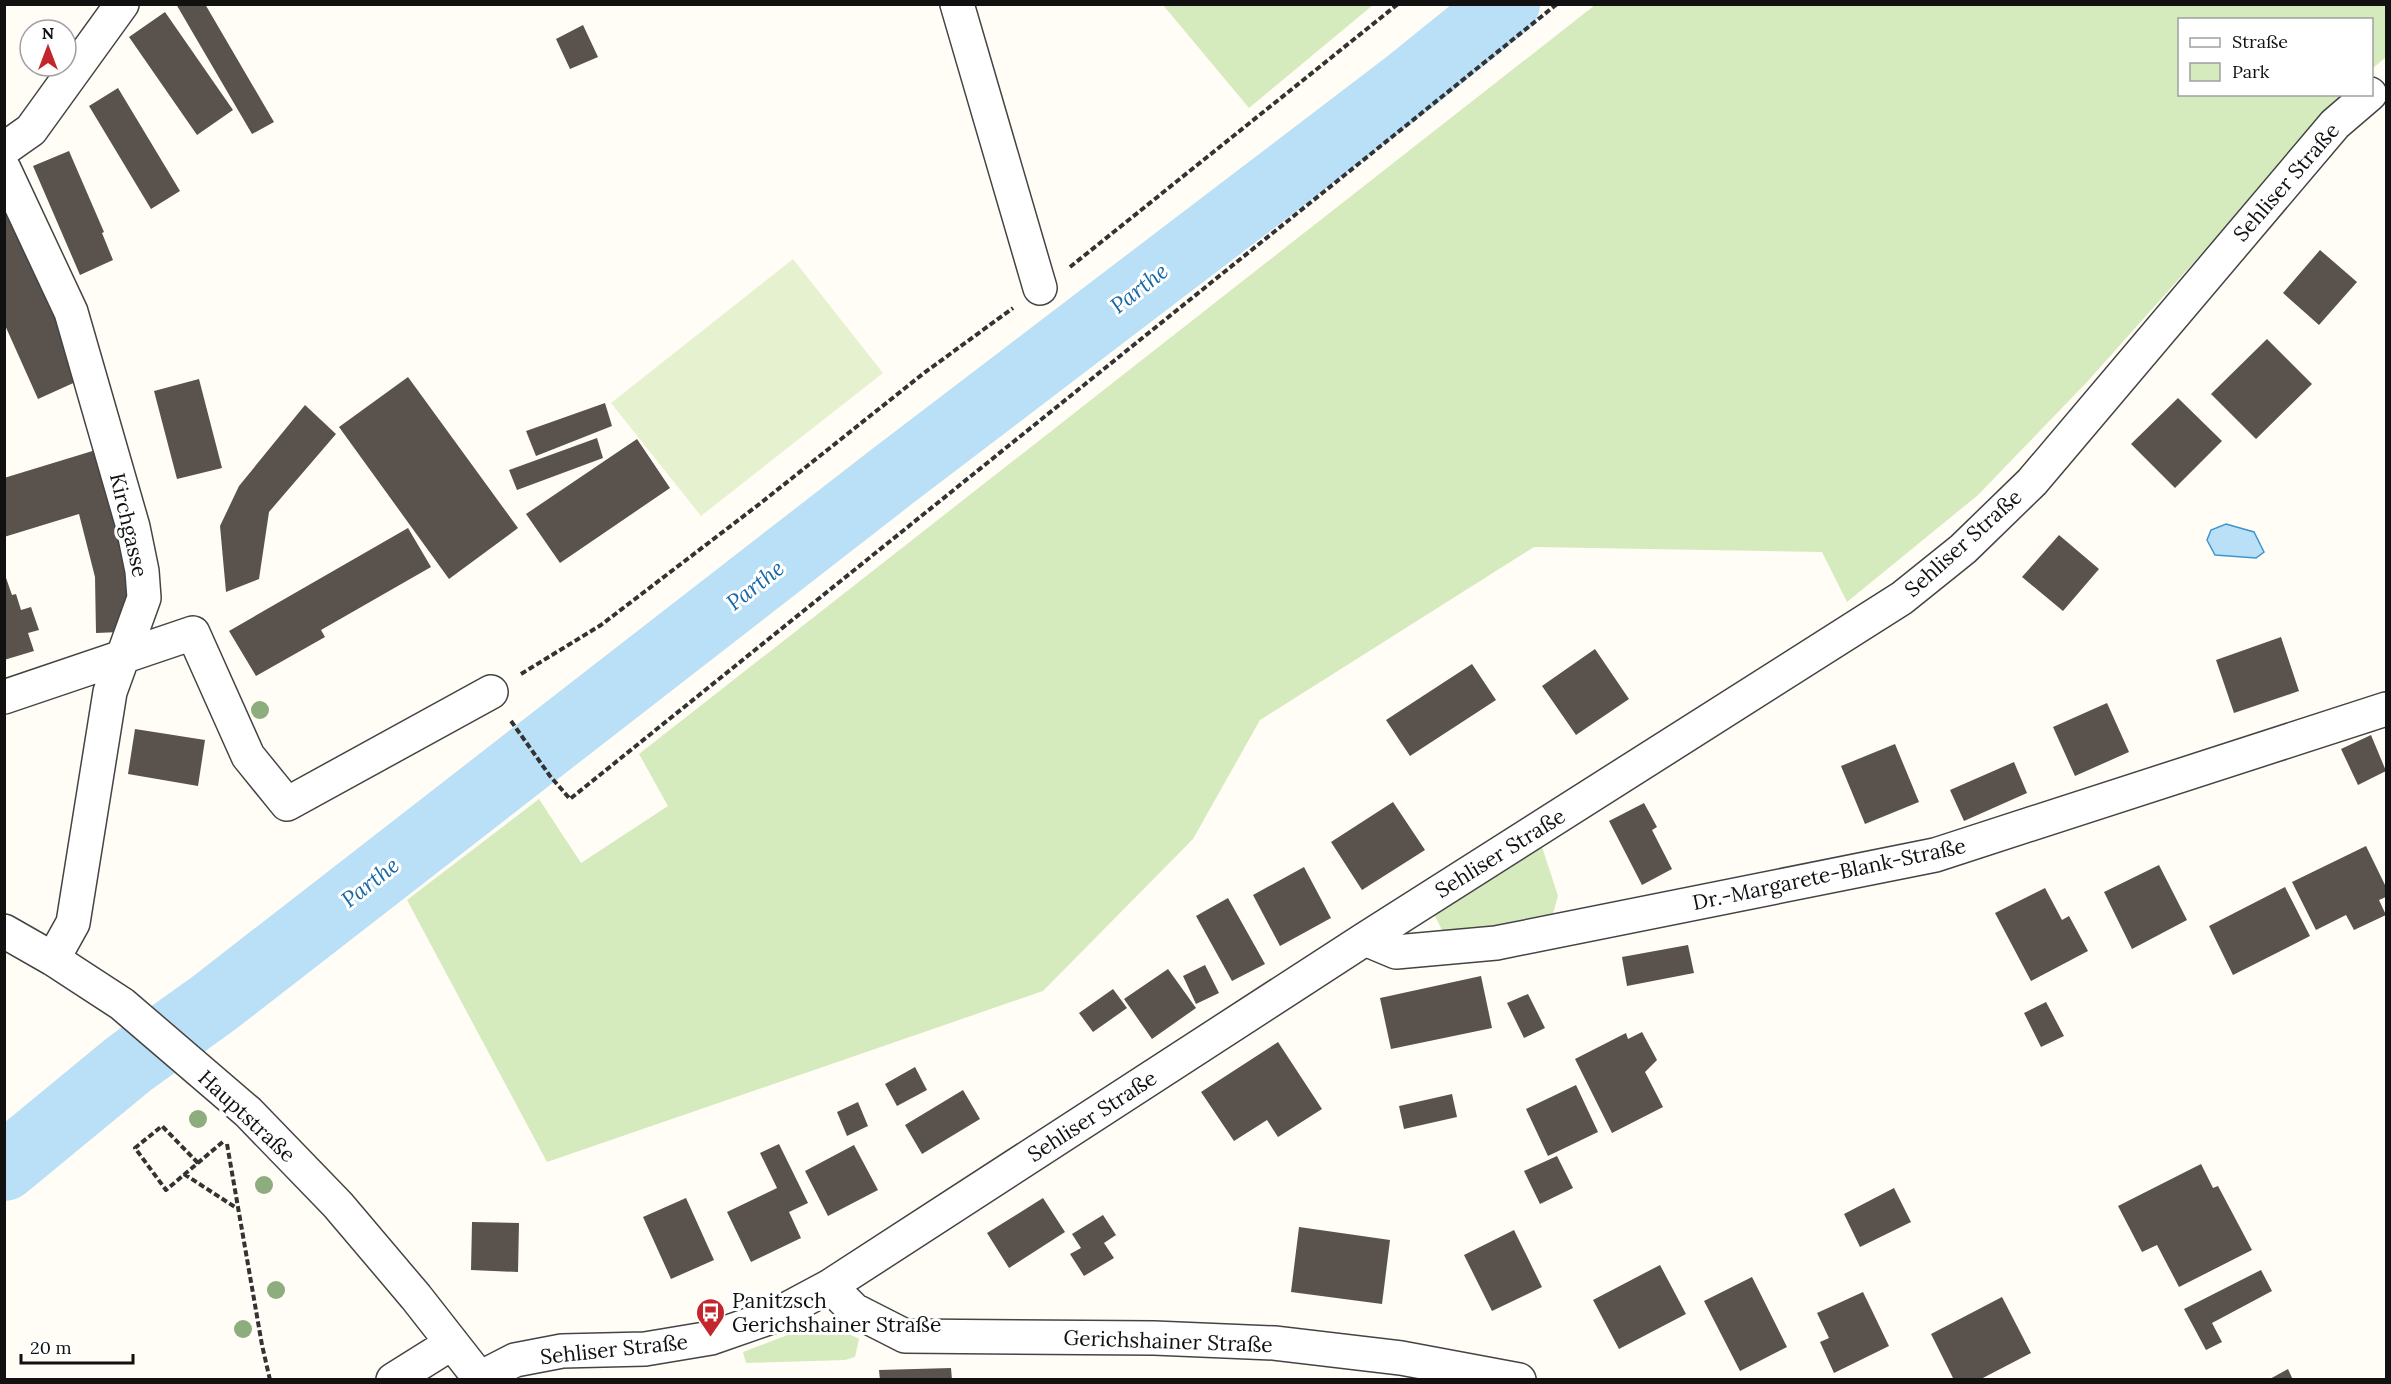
<svg xmlns="http://www.w3.org/2000/svg" width="2391" height="1384" viewBox="0 0 2391 1384" font-family="Lora,serif">
<rect width="100%" height="100%" fill="#fffdf5"/>
<path fill="#d5ebbd" d="M1163,5H1373L1249,108Z
M1595,5H2386V57L2372,69V20H2180V94L2343,95L2087,382L1978,495L1847,602L1822,552L1534,547L1260,720L1193,839L1043,991L547,1162L407,900L539,799L581,863L668,806L639,754Z
M1542,847L1558,896L1551,920L1446,938L1434,914Z
M819,1323L833,1326L859,1339L855,1357L845,1360L746,1363L743,1352Z"/>
<path fill="#e6f2cf" d="M793,259L883,373L701,516L611,403Z"/>
<path fill="#b9e0f7" stroke="#3f96cf" stroke-width="1.5" d="M2226,524L2254,532L2264,552L2256,558L2215,555L2207,540L2211,530Z"/>
<g fill="none" stroke-linecap="round" stroke-linejoin="round">
<path stroke="#b9e0f7" stroke-width="68" d="M4,1167L129,1064L214,1003L890,478L1411,81L1506,4"/>
</g>
<path fill="#5a524d" d="M176,4H205L274,122L252,134Z
M165,12L233,110L197,135L129,37Z
M583,25L598,57L570,69L556,39Z
M118,88L180,191L151,209L89,106Z
M69,151L104,232L102,233L113,260L80,275L33,166Z
M4,202L60,321L80,380L38,399L4,323Z
M2320,250L2357,282L2319,325L2283,293Z
M2267,339L2312,384L2256,439L2211,394Z
M408,377L518,528L449,579L339,427Z
M199,379L222,468L177,479L154,391Z
M2178,398L2222,441L2175,488L2131,444Z
M605,403L612,426L536,456L526,431Z
M305,405L336,434L269,512L259,579L226,592L220,526L239,486Z
M597,438L603,458L517,490L509,470Z
M637,439L670,488L560,563L526,514Z
M99,449L132,577L120,632L96,633L95,577L79,514L4,537V478Z
M408,528L431,567L321,630L325,637L256,676L229,631Z
M2059,535L2099,569L2063,611L2022,577Z
M4,572L12,595L16,594L21,610L31,607L39,630L28,633L34,651L4,660Z
M2281,637L2299,691L2234,713L2216,660Z
M1595,649L1629,699L1576,735L1542,686Z
M1472,664L1496,700L1410,756L1386,720Z
M2107,703L2129,752L2075,776L2053,727Z
M135,729L205,740L198,786L128,774Z
M2371,735L2386,771L2358,785L2341,749Z
M1895,744L1919,802L1865,824L1841,766Z
M2014,762L2027,793L1964,821L1950,790Z
M1393,802L1425,850L1362,890L1331,842Z
M1644,803L1657,827L1652,830L1672,869L1642,885L1609,821Z
M2366,846L2386,887V897L2379,900L2386,915L2354,930L2346,915L2316,930L2292,882Z
M2159,865L2187,920L2132,949L2104,892Z
M1304,867L1331,918L1280,946L1253,895Z
M2285,887L2310,936L2233,975L2209,926Z
M2045,888L2062,920L2069,916L2088,951L2031,981L1995,913Z
M1228,898L1265,964L1232,981L1196,916Z
M1688,945L1694,973L1627,986L1622,957Z
M1205,965L1219,993L1196,1004L1183,976Z
M1168,969L1196,1008L1152,1039L1124,999Z
M1481,976L1492,1028L1391,1049L1380,998Z
M1113,989L1127,1008L1093,1032L1079,1013Z
M1528,994L1545,1028L1524,1038L1507,1003Z
M2046,1002L2064,1036L2041,1047L2024,1013Z
M1642,1032L1657,1060L1645,1072L1663,1107L1612,1133L1575,1059L1626,1033L1628,1039Z
M1278,1042L1322,1109L1278,1137L1267,1120L1234,1141L1201,1092Z
M915,1067L927,1090L897,1106L885,1084Z
M1576,1085L1598,1132L1548,1156L1526,1109Z
M963,1090L980,1119L922,1154L905,1125Z
M1452,1094L1457,1117L1404,1129L1399,1106Z
M858,1102L868,1126L847,1136L837,1112Z
M779,1144L808,1203L789,1212L801,1238L751,1262L727,1212L777,1188L760,1153Z
M854,1145L878,1190L828,1216L805,1171Z
M1557,1156L1573,1188L1540,1204L1524,1171Z
M2201,1164L2213,1188L2218,1186L2252,1250L2179,1287L2157,1245L2142,1252L2118,1206Z
M1894,1188L1911,1222L1860,1247L1844,1214Z
M686,1198L714,1260L671,1279L643,1217Z
M1043,1198L1065,1232L1009,1268L987,1233Z
M1103,1215L1116,1235L1104,1243L1114,1258L1084,1276L1070,1254L1081,1248L1072,1234Z
M472,1222L519,1223L518,1272L471,1270Z
M1299,1227L1390,1240L1382,1304L1291,1292Z
M1514,1230L1542,1287L1492,1311L1464,1255Z
M1660,1265L1686,1314L1619,1349L1593,1300Z
M2261,1270L2272,1291L2212,1323L2222,1342L2206,1350L2184,1309Z
M1752,1277L1787,1347L1740,1371L1704,1301Z
M1863,1292L1889,1346L1834,1373L1820,1342L1829,1338L1817,1313Z
M2002,1297L2031,1353L1979,1380H1954L1931,1334Z
M951,1368L952,1380H880L879,1370Z
M2288,1369L2293,1380H2268Z"/>
<g fill="none" stroke-linecap="round" stroke-linejoin="round">
<defs>
<path id="minor" d="M957,4L1040,288
M4,149L31,130L122,4
M4,169L71,312L133,527L142,571L144,598L110,692L73,923L53,959
M4,697L193,633L248,756L287,804L491,692
M4,931L53,959L122,1004L248,1112L338,1205L416,1297L481,1380
M1365,939L1396,952L1496,943L1935,855L2386,709
M830,1286L854,1310L905,1336L1154,1338L1274,1343L1401,1358L1519,1380
M480,1378L515,1360L562,1351L645,1349L711,1338L774,1316L830,1286L1365,939L1902,598L1963,549L2032,482L2335,124L2370,94
M393,1380L452,1343"/>
</defs>
<use href="#minor" stroke="#444" stroke-width="36"/>
<path stroke="#333" stroke-width="4" stroke-dasharray="6 3" stroke-linecap="butt" d="M1070,267L1398,4
M521,674L601,625L762,502L924,373L1013,308
M511,721L550,776L570,799L1557,4
M227,1144L262,1345L270,1380
M198,1163L162,1126L135,1148L166,1190L225,1140
M184,1174L238,1209"/>
<use href="#minor" stroke="#fff" stroke-width="33"/>
</g>
<g fill="#8dad7f">
<circle cx="260" cy="710" r="9"/>
<circle cx="198" cy="1119" r="9"/>
<circle cx="264" cy="1185" r="9"/>
<circle cx="276" cy="1290" r="9"/>
<circle cx="243" cy="1329" r="9"/>
</g>
<defs>
<symbol id="bus-pin" viewBox="-11 -11 22 30"><path d="M0 17L-7.5 6A9.5 9.5 0 1 1 7.5 6Z" fill="#c4262e" stroke="#fff"/><path d="M-5-6H5V4H4V6H2V4H-2V6H-4V4H-5ZM-3.5-4V0h7V-4ZM-3.5 1.2v1.5H-2V1.2ZM2 1.2v1.5H3.5V1.2Z" fill="#fff"/></symbol>
</defs>
<g fill-rule="evenodd">
<use href="#bus-pin" x="694" y="1296" width="33" height="45"/>
</g>
<g text-anchor="middle" dominant-baseline="central" stroke-width="6" stroke-linejoin="round" paint-order="stroke">
<g font-size="21" fill="#111" stroke="#fff">
<text transform="translate(2286 182) rotate(-49)">Sehliser Straße</text>
<text transform="translate(129 525) rotate(77)">Kirchgasse</text>
<text transform="translate(1963 543) rotate(-42)">Sehliser Straße</text>
<text transform="translate(1500 853) rotate(-32)">Sehliser Straße</text>
<text transform="translate(1829 874) rotate(-12)">Dr.-Margarete-Blank-Straße</text>
<text transform="translate(247 1116) rotate(43)">Hauptstraße</text>
<text transform="translate(1092 1116) rotate(-33)">Sehliser Straße</text>
<text transform="translate(1168 1341) rotate(2)">Gerichshainer Straße</text>
<text transform="translate(614 1349) rotate(-6)">Sehliser Straße</text>
</g>
<g font-size="21" fill="#111" stroke="#fff" text-anchor="start">
<text x="732" y="1300">Panitzsch<tspan x="732" dy="24">Gerichshainer Straße</tspan></text>
</g>
<g font-size="22" font-style="italic" fill="#1768a6" stroke="#fff">
<text transform="translate(1139 288) rotate(-38)">Parthe</text>
<text transform="translate(755 585) rotate(-38)">Parthe</text>
<text transform="translate(370 882) rotate(-38)">Parthe</text>
</g>
</g>
<rect width="2391" height="1384" fill="none" stroke="#111111" stroke-width="12"/>
<rect x="2178" y="18" width="195" height="78" fill="#ffffff" stroke="#a0a0a0" stroke-width="1.5"/>
<rect x="2190" y="38" width="30" height="9" fill="#ffffff" stroke="#a0a0a0" stroke-width="1.5"/>
<text x="2232" y="48" font-size="18" fill="#111111">Straße</text>
<rect x="2190" y="63" width="30" height="18" fill="#d5ebbd" stroke="#a0a0a0" stroke-width="1.5"/>
<text x="2232" y="78" font-size="18" fill="#111111">Park</text>
<g transform="translate(48 48)"><circle r="28" fill="#ffffff" stroke="#a0a0a0" stroke-width="1.5"/>
<path d="M0-4.5L10 22L0 15L-10 22Z" fill="#c4262e"/>
<text y="-9" font-size="16" font-weight="bold" text-anchor="middle" fill="#111111">N</text>
</g>
<path d="M21 1354v9h112v-9" fill="none" stroke="#111111" stroke-width="3"/>
<text x="30" y="1354" font-size="18" fill="#111111" stroke="#ffffff" stroke-width="4.5" paint-order="stroke">20 m</text>
</svg>
